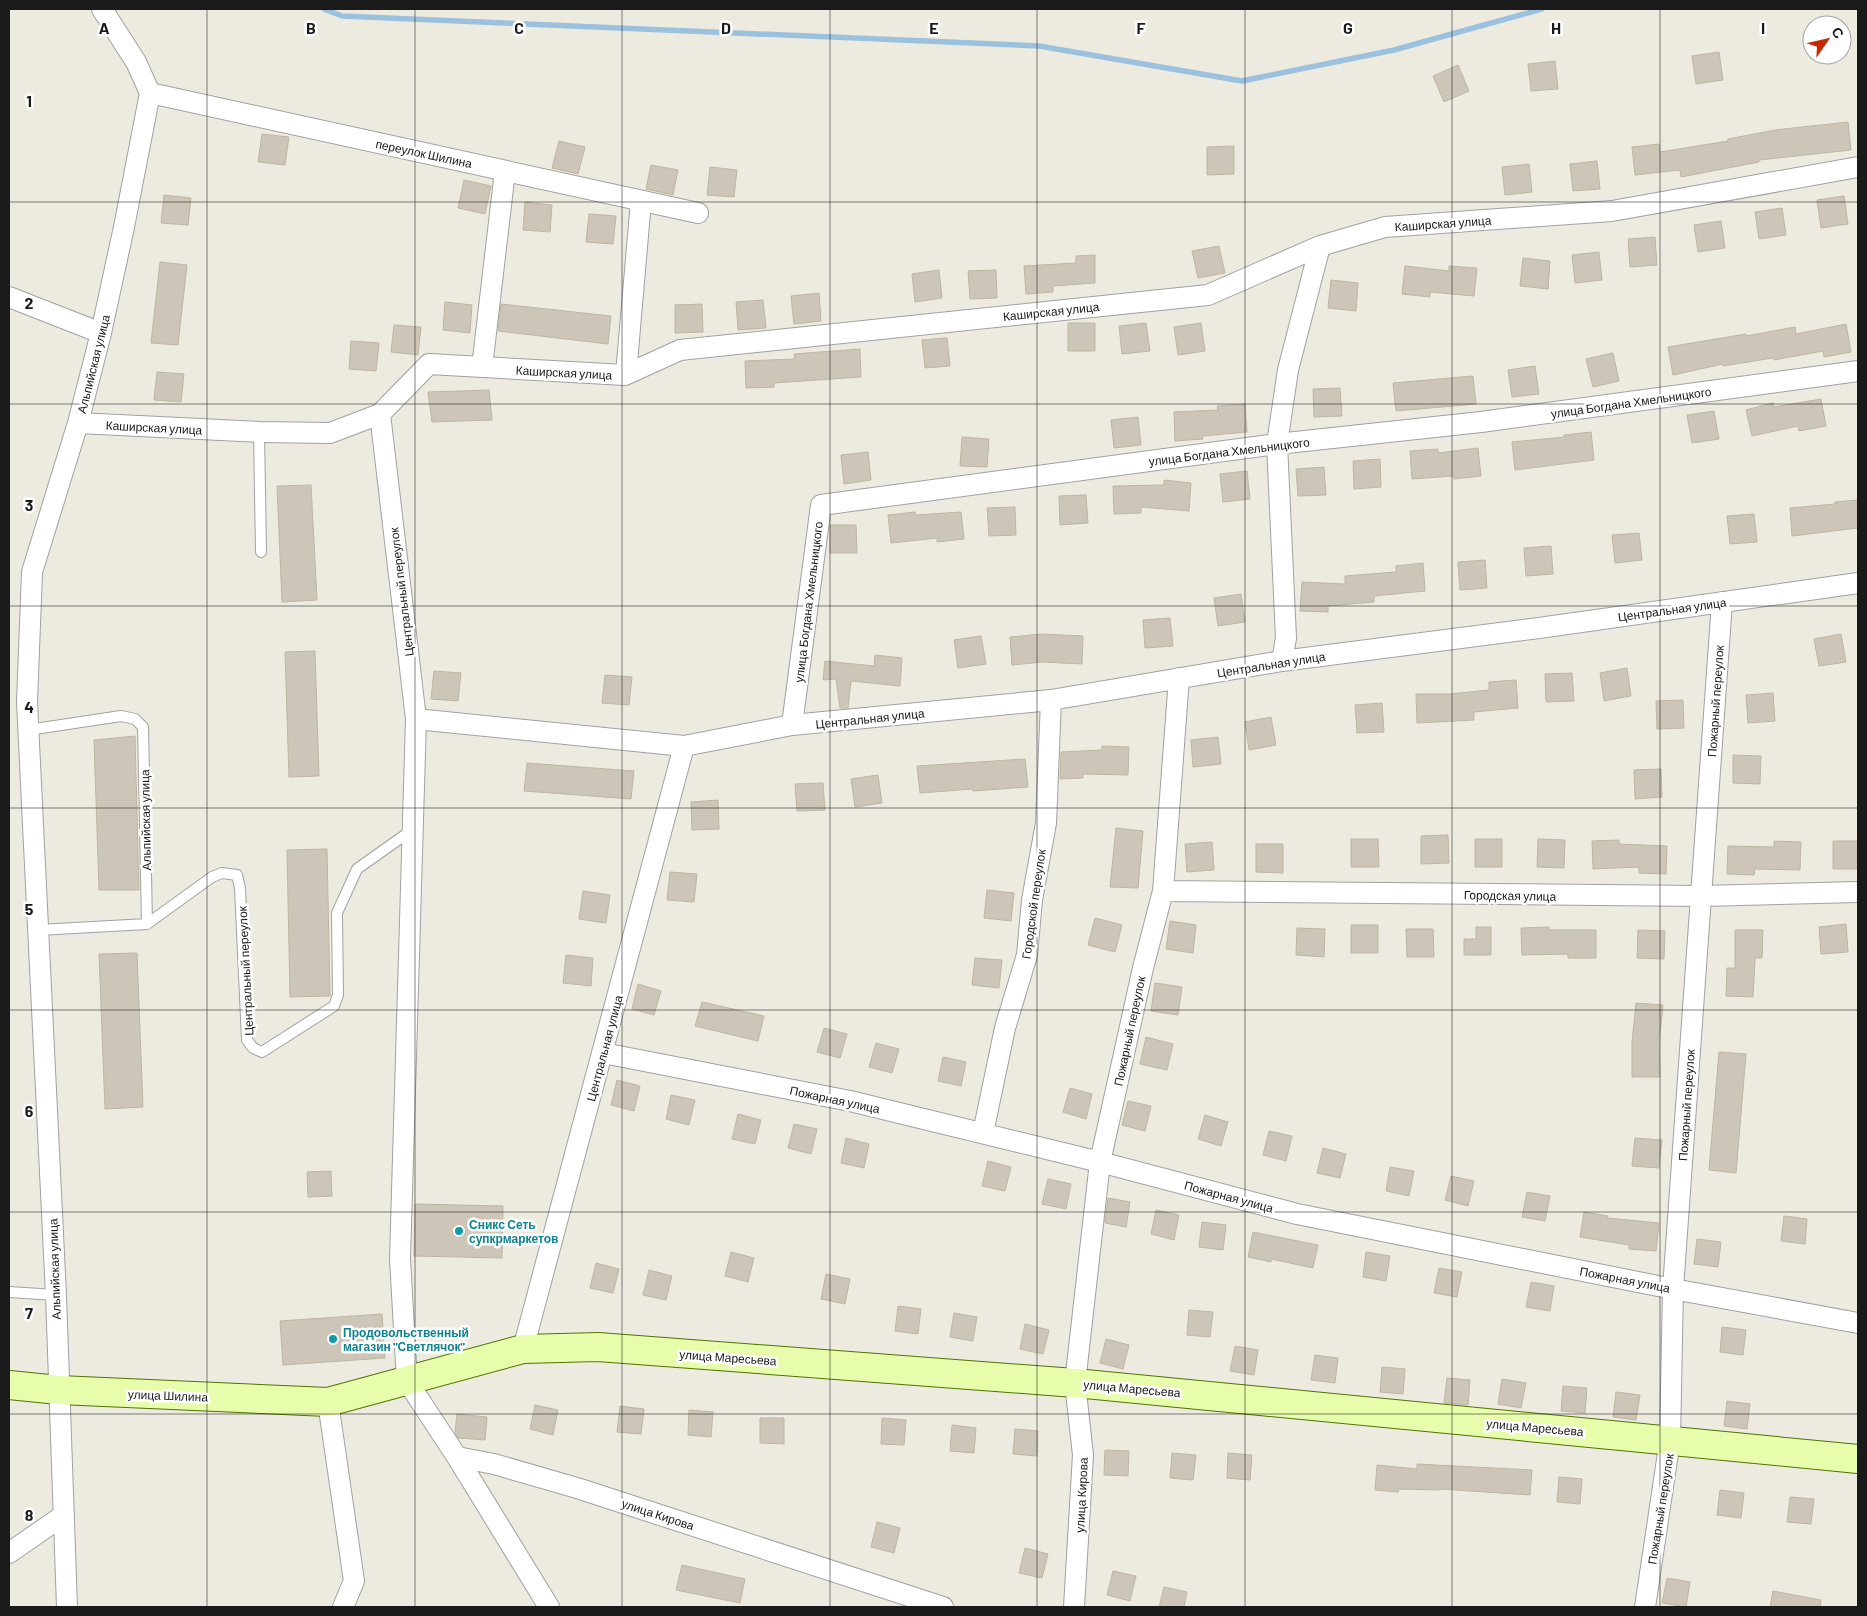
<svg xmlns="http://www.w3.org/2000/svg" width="1867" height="1616" viewBox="0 0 1867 1616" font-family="Barlow,sans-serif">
<rect width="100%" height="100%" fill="#edebdf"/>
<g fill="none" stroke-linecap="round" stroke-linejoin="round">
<path stroke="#9bc1df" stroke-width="5.5" d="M324,9L342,16L1039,46L1242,81L1394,50L1542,9"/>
</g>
<path fill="#cdc6b8" stroke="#bfb5a0" d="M1719,52L1723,80L1696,84L1692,56Z
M1555,61L1558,89L1531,91L1528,64Z
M1458,65L1469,91L1444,102L1433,76Z
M1848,122L1851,150L1759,160V162L1681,177L1680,170L1635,175L1632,147L1659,144L1660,152L1728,141V139L1775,130Z
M262,134L289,137L285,165L258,162Z
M559,141L585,147L578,174L552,168Z
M1234,146V174L1207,175V147Z
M1597,161L1600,189L1573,191L1570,164Z
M1529,164L1532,192L1505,195L1502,167Z
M651,165L678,170L673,195L646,189Z
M710,167L737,170L734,197L707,195Z
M464,180L491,186L485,214L458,208Z
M164,195L191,198L188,225L161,223Z
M1844,196L1848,224L1821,228L1817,200Z
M525,202L552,205L550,232L523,230Z
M1782,208L1786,235L1759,239L1755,212Z
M589,214L616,216L613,244L586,242Z
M1721,221L1725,248L1698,252L1694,225Z
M1655,237L1657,265L1630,267L1628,239Z
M1219,246L1225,273L1198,278L1192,251Z
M1599,252L1602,280L1575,283L1572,255Z
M1095,255V283L1053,286V292L1026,294L1024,266L1076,263V256Z
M1523,258L1550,261L1548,289L1520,286Z
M160,262L187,265L178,345L151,343Z
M1405,266L1449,271V266L1477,268L1474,296L1430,292V297L1402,294Z
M939,270L942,298L915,302L912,274Z
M996,270L997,298L970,299L968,271Z
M1331,280L1358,283L1356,311L1328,308Z
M819,293L821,321L794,324L791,296Z
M763,300L766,328L738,330L736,302Z
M445,302L472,305L470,333L443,330Z
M501,304L611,316L608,344L498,331Z
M702,304L703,332L675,333V305Z
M1068,323H1095V351H1068Z
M1146,323L1150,351L1122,354L1119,326Z
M1201,323L1205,351L1178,355L1174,327Z
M1846,324L1851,352L1824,357L1823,351L1774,360L1773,358L1723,366V364L1673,375L1668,347L1746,334V336L1795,327L1796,334Z
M394,325L421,327L418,355L391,352Z
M947,338L950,366L925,368L922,340Z
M351,341L379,343L376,371L349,369Z
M860,349L861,377L774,383V387L746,388L745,361L795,359L794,354Z
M1613,353L1619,381L1593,387L1586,359Z
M1535,366L1539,394L1512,397L1508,370Z
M157,372L184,374L181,402L154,400Z
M1473,376L1476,404L1396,411L1393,383Z
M1340,388L1342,416L1314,417L1313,389Z
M489,390L492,420L432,422L428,392Z
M1821,399L1826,426L1799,431L1798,426L1752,436L1746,410L1773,403L1774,407Z
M1245,404L1247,432L1202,436L1203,439L1175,441L1174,412L1218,410L1217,406Z
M1714,411L1719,439L1692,443L1687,415Z
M1138,417L1141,445L1114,448L1111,420Z
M1591,432L1594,460L1515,470L1512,442L1564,437V435Z
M962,437L989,439L987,467L960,466Z
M1478,448L1481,476L1454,479L1453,476L1412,479L1410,451L1438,449V453Z
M868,452L871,480L844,484L841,455Z
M1380,459L1381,487L1354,489L1353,461Z
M1324,467L1326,495L1298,496L1296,469Z
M1247,471L1250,499L1223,502L1220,474Z
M1164,480L1191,483L1189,511L1141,507V513L1114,514L1113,486L1164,485Z
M311,485L317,600L282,602L277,486Z
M1086,495L1088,523L1060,525L1059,496Z
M1858,500V528L1792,536L1790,508L1835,504V502Z
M1015,507L1016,535L989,536L987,508Z
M915,512L916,515L961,512L964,539L937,542V538L891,543L888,515Z
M1754,514L1757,542L1730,544L1727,516Z
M830,525H856L857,553H830Z
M1639,533L1642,560L1615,563L1612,535Z
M1551,546L1553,574L1526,576L1524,548Z
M1485,560L1487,588L1460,590L1458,562Z
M1423,563L1425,591L1374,596V602L1328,606V612L1300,611L1302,582L1345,584V576L1396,572V566Z
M1241,594L1245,622L1218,626L1214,598Z
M1170,618L1173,646L1145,648L1143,620Z
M1042,634L1083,636L1082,664L1043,662L1012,665L1010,637Z
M1841,634L1846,662L1819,666L1814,639Z
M981,636L986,664L958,668L954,640Z
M315,651L319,776L289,777L285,652Z
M875,655L902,658L900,686L851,681L848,708H840L836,679L823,680L825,661L874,666Z
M1627,668L1631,696L1604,701L1600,673Z
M434,671L461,673L458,701L431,699Z
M1572,673L1574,701L1546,702L1545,674Z
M605,675L632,677L629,705L602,703Z
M1516,680L1518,708L1474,712V720L1417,723L1416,694H1449L1489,690V682Z
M1773,693L1775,721L1748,723L1746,695Z
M1683,700L1684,728L1657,729L1656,701Z
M1382,703L1384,732L1357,733L1355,705Z
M1271,717L1276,745L1249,750L1245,722Z
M135,736L139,890H99L94,740Z
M1218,737L1221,764L1193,767L1191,740Z
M1102,746L1129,747L1128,775L1083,774V778L1060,779L1061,752L1102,750Z
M1733,755L1761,756L1760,784L1733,783Z
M1025,759L1028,787L973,791V789L920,793L917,766Z
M527,763L634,771L631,799L524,791Z
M1661,769L1662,797L1635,799L1634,770Z
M878,775L882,803L855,807L851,779Z
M823,783L825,810L797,811L795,784Z
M718,800L719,829L692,830L691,802Z
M1116,828L1143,831L1138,888L1110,887Z
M1448,835L1449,863L1421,864V836Z
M1351,839H1378L1379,867H1351Z
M1475,839H1502V867H1475Z
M1538,839L1565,840L1564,868L1537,867Z
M1619,840V844L1667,846L1666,874L1639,873V867L1593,869L1592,841Z
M1774,841L1801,842L1800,870L1755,869L1754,875L1727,874L1728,846L1774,847Z
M1833,841H1858V869H1833Z
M1212,842L1214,870L1187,872L1185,844Z
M1256,844H1283V873L1256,872Z
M327,849L330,996L290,997L287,850Z
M670,872L697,874L694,902L667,900Z
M987,890L1014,893L1011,921L984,918Z
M583,891L610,895L606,923L579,919Z
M1095,918L1122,925L1115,952L1088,945Z
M1170,921L1196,925L1193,953L1166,949Z
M1846,924L1848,952L1821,954L1819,927Z
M1351,925H1378V953H1351Z
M1476,927H1491V955H1464V939H1476Z
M1549,927V930H1596V958H1568V954L1522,955L1521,928Z
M1297,928L1325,929L1324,957L1296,955Z
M1406,929H1433L1434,957H1407Z
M1638,930L1665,931L1664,959L1637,958Z
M1735,930H1763L1762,958H1755L1753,997L1726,996L1727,968H1735Z
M137,953L143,1107L105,1109L99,954Z
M566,955L593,958L591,986L563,983Z
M975,958L1002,960L999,988L972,985Z
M1155,983L1182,987L1178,1015L1151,1011Z
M638,984L661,991L654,1015L632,1009Z
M702,1002L764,1016L758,1041L695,1026Z
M1636,1003L1663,1005L1659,1043L1660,1077H1632V1042Z
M824,1028L847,1034L840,1058L817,1052Z
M1146,1037L1173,1044L1167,1070L1140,1064Z
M876,1043L899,1049L892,1073L869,1067Z
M1719,1052L1746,1054L1736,1173L1709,1170Z
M943,1057L966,1062L961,1086L938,1081Z
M617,1080L640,1086L634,1111L611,1105Z
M1070,1088L1092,1094L1086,1119L1063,1112Z
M671,1095L695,1100L689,1125L666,1119Z
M1128,1101L1151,1106L1145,1131L1122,1125Z
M738,1114L761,1120L755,1144L732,1139Z
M1205,1115L1228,1122L1221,1146L1198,1139Z
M794,1124L817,1129L811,1154L788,1148Z
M1269,1131L1292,1136L1286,1161L1263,1155Z
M846,1138L869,1144L864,1168L841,1163Z
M1635,1138L1662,1140L1659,1168L1632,1166Z
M1323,1148L1346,1154L1340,1178L1317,1173Z
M988,1161L1011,1167L1005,1191L982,1186Z
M1390,1167L1414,1171L1409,1196L1386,1191Z
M331,1171L332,1196L308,1197L307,1172Z
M1451,1176L1474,1181L1468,1206L1445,1200Z
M1048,1179L1071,1184L1066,1209L1042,1204Z
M1527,1192L1550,1196L1545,1221L1522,1217Z
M1108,1198L1130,1202L1126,1227L1105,1223Z
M415,1204L503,1206L502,1258L414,1256Z
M1156,1210L1179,1215L1174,1240L1151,1234Z
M1584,1212L1608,1216L1607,1218L1659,1223L1656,1251L1629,1249V1245L1580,1237Z
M1784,1216L1807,1219L1805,1244L1781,1241Z
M1202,1222L1226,1225L1223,1250L1199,1247Z
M1253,1232L1318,1245L1313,1268L1271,1259V1262L1248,1257Z
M1697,1239L1721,1242L1718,1267L1694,1264Z
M731,1252L754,1258L748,1282L725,1276Z
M1366,1252L1390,1256L1386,1281L1363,1277Z
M596,1263L619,1269L613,1293L590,1288Z
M1439,1268L1462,1272L1457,1297L1434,1293Z
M649,1270L672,1276L666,1300L643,1295Z
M826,1274L850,1279L845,1304L821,1299Z
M1531,1282L1554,1286L1550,1311L1526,1307Z
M898,1306L921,1309L918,1334L895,1331Z
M1189,1310L1213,1312L1210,1337L1187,1335Z
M954,1313L977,1317L973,1341L950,1337Z
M382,1314L385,1358L283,1365L280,1321Z
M1025,1324L1049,1330L1043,1354L1020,1349Z
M1722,1327L1746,1330L1743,1355L1720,1352Z
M1106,1339L1129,1345L1123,1369L1100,1363Z
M1235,1346L1258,1350L1254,1375L1230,1371Z
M1315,1355L1338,1358L1335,1383L1311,1380Z
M1382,1367L1405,1369L1403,1394L1380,1392Z
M1447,1378L1470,1380L1468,1405L1444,1403Z
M1502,1379L1526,1383L1521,1408L1498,1404Z
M1563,1386L1587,1388L1585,1413L1561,1411Z
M1616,1392L1640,1395L1636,1420L1613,1417Z
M1727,1401L1750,1404L1747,1429L1724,1426Z
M535,1405L558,1410L553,1435L530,1429Z
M620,1406L644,1409L641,1434L617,1432Z
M689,1410L713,1412L711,1437L688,1435Z
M457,1414L487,1417L485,1440L458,1438L455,1432Z
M760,1418H784V1444L760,1443Z
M882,1418L906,1420L904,1445L881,1444Z
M952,1425L976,1428L974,1453L950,1451Z
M1015,1429L1038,1431L1037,1456L1013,1454Z
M1105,1450L1129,1451L1128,1476L1104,1475Z
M1172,1453L1196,1455L1193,1480L1170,1478Z
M1228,1453L1252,1455L1250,1480L1227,1478Z
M1417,1464L1532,1470L1530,1495L1440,1489V1490L1399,1489L1398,1492L1375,1490L1377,1465L1417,1469Z
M1559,1477L1582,1479L1580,1504L1557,1502Z
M1720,1490L1744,1493L1741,1518L1717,1515Z
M1790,1497L1814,1499L1811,1524L1787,1522Z
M877,1522L900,1528L894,1553L871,1547Z
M1025,1548L1048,1554L1042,1578L1019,1573Z
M682,1565L745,1579L740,1603L676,1590Z
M1113,1571L1136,1576L1130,1601L1107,1595Z
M1667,1578L1690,1582L1686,1607L1662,1603Z
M1164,1587L1187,1592L1184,1607H1159Z
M1773,1591L1821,1600L1820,1607H1770Z"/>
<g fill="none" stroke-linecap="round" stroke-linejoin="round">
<defs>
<path id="lane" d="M259,432L261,552
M28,730L121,716L135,719L143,727L147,924L38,930
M147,924L212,877L222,873L237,875L240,888L247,1040L253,1048L262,1052L334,1006L338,995L337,913L357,869L412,830
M9,1292L56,1295"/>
<path id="street" d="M150,93L698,213
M9,297L101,333
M482,367L505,171
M626,374L641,201
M380,414L416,719L400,1259L407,1381L457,1457L494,1464L577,1488L943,1607
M78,423L259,432L330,433L380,414L429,364L625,375L680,350L1208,295L1320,246L1385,227L1612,211L1858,167
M1282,661L1286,638L1277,444L1288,370L1320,246
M416,719L684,746L792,725L1051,700L1282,661L1539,628L1858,583
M792,725L821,505L1277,444L1481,422L1858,371
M1163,891L1701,896L1858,892
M603,1053L850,1101L1100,1162L1297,1214L1673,1289L1858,1323
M983,1133L1005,1028L1027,955L1032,900L1046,823L1051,700
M523,1349L684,746
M328,1402L354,1581L343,1607
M457,1457L549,1607
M9,1553L64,1515
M67,1607L56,1295L27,702L32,572L78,423L101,333L124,227L150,93L136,62L102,9
M1074,1607L1083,1455L1075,1383L1100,1162L1143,968L1163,891L1179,678
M1645,1607L1670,1440L1673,1289L1722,602"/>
<path id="secondary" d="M9,1385L59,1390L328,1402L523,1349L598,1347L1075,1383L1858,1459"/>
</defs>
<use href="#lane" stroke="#a1a1a1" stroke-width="12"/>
<use href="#street" stroke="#a1a1a1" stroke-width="22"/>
<use href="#secondary" stroke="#4e7300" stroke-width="30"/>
<use href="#lane" stroke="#fff" stroke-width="10"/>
<use href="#street" stroke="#fff" stroke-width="20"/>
<use href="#secondary" stroke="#e8fdac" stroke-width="28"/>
</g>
<path fill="none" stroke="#1a1a1a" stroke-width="1" stroke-opacity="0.55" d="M207,9V1607M415,9V1607M622,9V1607M830,9V1607M1037,9V1607M1245,9V1607M1452,9V1607M1660,9V1607M9,202H1858M9,404H1858M9,606H1858M9,808H1858M9,1010H1858M9,1212H1858M9,1414H1858"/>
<g fill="#0f9aa8" stroke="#fff" stroke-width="2">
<circle cx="459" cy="1231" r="5"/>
<circle cx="333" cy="1339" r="5"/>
</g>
<g text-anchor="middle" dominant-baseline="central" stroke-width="5" stroke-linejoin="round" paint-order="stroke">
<g font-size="12" fill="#1a1a1a" stroke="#fff">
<text transform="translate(424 153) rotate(12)">переулок Шилина</text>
<text transform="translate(1443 223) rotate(-4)">Каширская улица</text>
<text transform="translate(1051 311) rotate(-6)">Каширская улица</text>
<text transform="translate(93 364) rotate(-76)">Альпийская улица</text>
<text transform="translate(564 372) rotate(3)">Каширская улица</text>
<text transform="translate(1631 402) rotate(-8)">улица Богдана Хмельницкого</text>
<text transform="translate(154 427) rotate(3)">Каширская улица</text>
<text transform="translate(1229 451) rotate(-7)">улица Богдана Хмельницкого</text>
<text transform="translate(401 592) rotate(-97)">Центральный переулок</text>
<text transform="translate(808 602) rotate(-83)">улица Богдана Хмельницкого</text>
<text transform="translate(1672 609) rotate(-8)">Центральная улица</text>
<text transform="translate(1271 664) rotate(-9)">Центральная улица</text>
<text transform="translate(1715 701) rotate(-86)">Пожарный переулок</text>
<text transform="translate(870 718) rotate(-6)">Центральная улица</text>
<text transform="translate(145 820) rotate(-91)">Альпийская улица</text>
<text transform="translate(1510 895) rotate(1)">Городская улица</text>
<text transform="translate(1033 904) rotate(-82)">Городской переулок</text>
<text transform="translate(245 971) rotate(-93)">Центральный переулок</text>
<text transform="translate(1129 1031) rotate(-78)">Пожарный переулок</text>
<text transform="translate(604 1048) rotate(-75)">Центральная улица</text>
<text transform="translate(835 1099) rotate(12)">Пожарная улица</text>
<text transform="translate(1686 1105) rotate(-86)">Пожарный переулок</text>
<text transform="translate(1229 1196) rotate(15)">Пожарная улица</text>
<text transform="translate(54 1269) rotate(-92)">Альпийская улица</text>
<text transform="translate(1625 1279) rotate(11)">Пожарная улица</text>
<text transform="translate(728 1357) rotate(4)">улица Маресьева</text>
<text transform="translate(1132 1388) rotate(5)">улица Маресьева</text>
<text transform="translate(168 1395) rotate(2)">улица Шилина</text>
<text transform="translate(1535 1427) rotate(5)">улица Маресьева</text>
<text transform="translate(1081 1495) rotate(-87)">улица Кирова</text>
<text transform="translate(1660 1509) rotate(-81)">Пожарный переулок</text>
<text transform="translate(658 1514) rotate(18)">улица Кирова</text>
</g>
<g font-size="12" font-weight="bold" fill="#0d838f" stroke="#fff" text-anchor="start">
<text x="469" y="1224">Сникс Сеть<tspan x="469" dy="14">супкрмаркетов</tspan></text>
<text x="343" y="1332">Продовольственный<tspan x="343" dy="14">магазин "Светлячок"</tspan></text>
</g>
</g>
<g font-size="16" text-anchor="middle" font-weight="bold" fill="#1a1a1a" stroke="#fff" stroke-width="5" stroke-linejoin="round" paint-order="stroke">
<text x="104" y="34">A</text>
<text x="311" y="34">B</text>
<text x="519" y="34">C</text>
<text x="726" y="34">D</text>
<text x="934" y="34">E</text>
<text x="1141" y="34">F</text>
<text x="1348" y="34">G</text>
<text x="1556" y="34">H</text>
<text x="1763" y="34">I</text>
<text x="29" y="107">1</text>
<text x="29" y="309">2</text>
<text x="29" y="511">3</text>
<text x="29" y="713">4</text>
<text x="29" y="915">5</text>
<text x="29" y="1117">6</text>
<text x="29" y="1319">7</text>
<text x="29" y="1521">8</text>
</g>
<rect width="1867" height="1616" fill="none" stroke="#1a1a1a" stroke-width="20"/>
<g transform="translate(1827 40) rotate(56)"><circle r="24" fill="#ffffff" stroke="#a3a3a3"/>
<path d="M0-4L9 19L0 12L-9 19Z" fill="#c52a00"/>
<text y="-8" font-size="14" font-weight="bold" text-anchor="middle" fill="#1a1a1a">С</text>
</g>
</svg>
